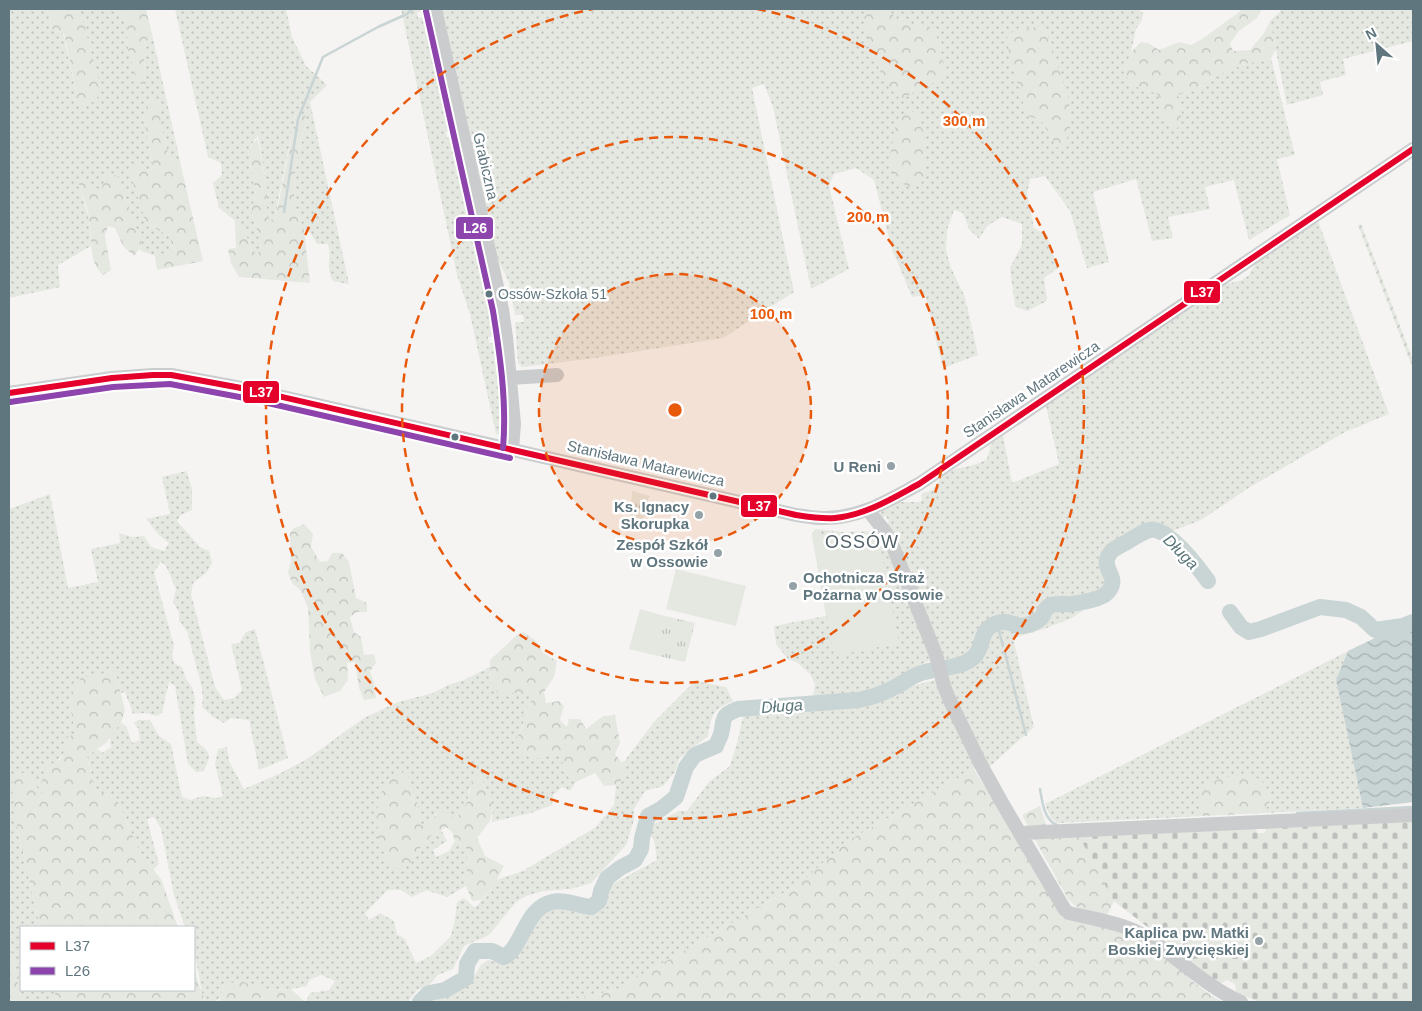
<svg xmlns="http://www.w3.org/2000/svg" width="1422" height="1011" viewBox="0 0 1422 1011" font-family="Arial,sans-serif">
<defs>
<pattern id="grass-dots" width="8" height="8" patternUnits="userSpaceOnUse" patternTransform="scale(1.25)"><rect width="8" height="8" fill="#e5e7e1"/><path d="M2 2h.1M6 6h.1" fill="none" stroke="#bdc0bc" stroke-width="1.8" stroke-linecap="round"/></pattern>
<pattern id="forest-crowns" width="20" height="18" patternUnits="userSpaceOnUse" patternTransform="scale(1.25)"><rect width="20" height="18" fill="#e5e7e1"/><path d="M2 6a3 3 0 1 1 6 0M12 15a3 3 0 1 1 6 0" fill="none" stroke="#bdc0bc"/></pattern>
<pattern id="cemetery-stones" width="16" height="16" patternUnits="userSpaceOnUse" patternTransform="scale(1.25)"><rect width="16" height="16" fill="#e5e7e1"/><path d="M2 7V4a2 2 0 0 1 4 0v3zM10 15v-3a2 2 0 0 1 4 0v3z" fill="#bdc0bc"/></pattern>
<pattern id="park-tufts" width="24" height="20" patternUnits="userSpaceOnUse" patternTransform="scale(1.25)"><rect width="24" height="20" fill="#e5e7e1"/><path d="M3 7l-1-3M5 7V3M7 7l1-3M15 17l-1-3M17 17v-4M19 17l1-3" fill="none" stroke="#bdc0bc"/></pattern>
<pattern id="garden-furrows" width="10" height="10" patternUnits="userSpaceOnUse" patternTransform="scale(1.25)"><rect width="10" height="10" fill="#e5e7e1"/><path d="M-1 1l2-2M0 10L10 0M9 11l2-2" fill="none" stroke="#bdc0bc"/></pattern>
<pattern id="water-waves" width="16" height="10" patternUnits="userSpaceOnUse" patternTransform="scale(1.25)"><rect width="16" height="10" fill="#c9d4d4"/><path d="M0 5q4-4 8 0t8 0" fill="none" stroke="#a7b1b1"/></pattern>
</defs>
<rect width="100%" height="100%" fill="#f5f4f3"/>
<path fill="url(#grass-dots)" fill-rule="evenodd" d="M9,9H47L52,29L63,33L79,105L81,13L67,9H119L127,25L128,49L146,85L143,46L152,34L182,170L169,156L162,130L143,116L153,167L147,172L146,223L169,236L175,252L155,256L139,250L142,245L101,191L91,185L79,184L89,219L91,246L58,265L60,287L9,298Z
M175,9H286L292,37L306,66L327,85L310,102L349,284L333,281C325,268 332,257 328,244H317L310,232L304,230L294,204L295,169L307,120L304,114H296L279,195L275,221L267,217V189L258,135L248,150L256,197L251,209L261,245L259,254L252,250L243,227L219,208L213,183L222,175L221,163L208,157Z
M401,9H422L423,11L417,12L418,18L424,17L449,131L446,132L447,138L451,137L492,321L494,336L488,337L489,343H495L501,417L505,421V430L502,435L496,434L470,314L457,275Z
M442,9H1138L1143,13L1142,20L1136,29L1131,52L1124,72L1132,85L1158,94L1177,95L1196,90L1207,79L1245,64L1271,58L1295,155L1277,159L1290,215L1249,240L1234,180L1205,187L1210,209L1168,217L1173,238L1152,241L1136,179L1093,192L1109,262L1087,268L1070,211L1045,176L1030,179L1027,194L1034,228L1047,235L1058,268L1044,278L1047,301L1027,311L1015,306L1010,268L1022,244V224L1002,217L987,226L979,239L969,229L963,213L954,210L947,230L946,250L951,268L965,297L978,355L943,368L925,295L912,297L892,249L874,180L856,168L834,174L829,186L849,269L811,289L773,107L764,84L752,88L794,292L723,338L595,358L522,367L518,363L515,322H524L523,315H515L509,282L498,260ZM887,11L909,26L945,77L921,88L901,99L885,82L871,49ZM1045,27L1057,147L1041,120L1020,28Z
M1280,9H1413V41L1343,59L1346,75L1320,82L1323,95L1287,105L1270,21L1280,12Z
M1318,221L1389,414L1345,432L1250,487L1201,520L1170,532C1166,529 1162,525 1157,524C1146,523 1114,540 1107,549C1104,552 1103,555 1102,559C1102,561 1101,564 1101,567C1103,575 1114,582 1103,590C1088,601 1068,596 1051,600C1040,604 1036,618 1025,621C1014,623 1006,611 992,620C983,626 978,634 974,644C973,647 972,652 969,654C963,662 950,663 941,663L883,525L889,522L886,516L881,518L880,514L881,511L898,502H920L922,499L921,495C925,491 928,492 932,490C937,486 939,478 945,474C957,466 973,468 987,459L991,444L1003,435L1012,483L1059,464L1046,406L1223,285L1242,280L1249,275L1256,263Z
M186,471L192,488V510L181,515L177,521L200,547L209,551L212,563L206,573L193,583L191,594L215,687L224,700L234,698L242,690L231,644L239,643L246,632L255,629L288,758L259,770L249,720L231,718L224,723L213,717L202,707L203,698L201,684L187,631L179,621V612L173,602L176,589L166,566L161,562L154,572L174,646L172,653L174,663L182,667L186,679L192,687L195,698L194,714L197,742C212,754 211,754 204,771L196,772L188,764L175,686L169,682L162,713L157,716L145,713L133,714L125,692L121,693L115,672L75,733L64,754L42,778V796L16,821L40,927H21V990H54L57,1002H22L9,942V509L50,494L68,588L98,582L91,549L120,543L119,533L132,537L144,536L151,547L164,551L169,543L159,535L146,519L170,514L162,477Z
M815,529L842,532L880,531L933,659L922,664L896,685L876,692L860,695L813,698L815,684L810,674L798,663L788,659L776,644L774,626L826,616L812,535Z
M1090,606L1072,618L1044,629L1013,638L1034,727L988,768L943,677L978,659L991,634L997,628L1004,625L1011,626L1019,629L1033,627L1047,618L1050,612L1055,609H1074Z
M1348,651L1336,680L1363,808L1263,813L1271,800L1199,806L1203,816L1057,823L1051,818L1045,804Z
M490,667L491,682L508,693H529L533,698L522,716L524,725L517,737L534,759L547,755L560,756L569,778L576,782L570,791L562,787L553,795L552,805L531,813L492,822L493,807L480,776L469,790L468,801L459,815L452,817L436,814L430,822L420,825L417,802L420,848L431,836L441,830L447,841L433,850L436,857L449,851L455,841L468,847L466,886L447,897L426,890L412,897L401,890H388L365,913L369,920L380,913L394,921L397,934L405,939L416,963L431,956L451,936L455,919L457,902L464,898L475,908L493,887L496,880L523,871L596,827L614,805L616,785L624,778V765L623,763L654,722L695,681L726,687L733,701C712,710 712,714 708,736L679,759L675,772L663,786L645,791L634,809V820L626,845L591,883L571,889L543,891L526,896L516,902L489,935L464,946L453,969L438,975L428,986L417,990L408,1002H306L310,993L329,990L335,981L321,975L309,980L307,986L291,989L270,990L240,981L224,985C220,999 221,1002 205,1002L202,993L197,965L194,954V927H185L174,895L161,829L154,817L147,819L159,864L153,870L140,853L116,797L95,791L87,756L98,749L102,753L111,747L109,731L121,723L126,726L132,743L140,740L138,728L134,723L138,720H150L159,736L171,744L182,797L191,800L202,796L217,798L223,796L215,764L218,749L227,747L229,761L244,789L279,774L307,759L364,718L398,702L433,693L448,685L464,680Z
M939,679L976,763L974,769L846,842L801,883L616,990L560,1002H430L446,995L472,980L481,965L488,960L502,963L515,954L521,942L539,916L546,911L561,906L583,913L597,908L604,900L607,887L657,860L654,840L650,835L654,824L679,811H687L709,782L730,766L737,743L744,713L885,701L896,696L911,686Z"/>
<path fill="url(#forest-crowns)" d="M47,9H67L81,13L99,81L97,101L79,106L64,33L52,29Z
M119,9H146L152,34L143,46L146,86L137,82L128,49L127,25Z
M1242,9H1262L1257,18L1239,31L1230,43L1233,51L1250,50L1264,33L1270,21L1276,49L1271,58L1245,64L1207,79L1196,90L1177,95L1182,113L1178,128C1159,125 1161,109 1158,94L1131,85L1124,72L1131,52L1141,42L1148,43L1159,50L1179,42L1191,45L1202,39L1238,13Z
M872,10L887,11L909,26L931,27L940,43L945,77L921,88L901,100L885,83L871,49L864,17Z
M1045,27L1069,100L1070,129L1063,151L1057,147L1041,120L1027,116L1009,54L1007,35L1020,28Z
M149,100L158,102L162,130L169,156L182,170L203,261L157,270L155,256L175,251L169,236L146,223L129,170L139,161L147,172L153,167L143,116Z
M908,109L918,115L926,140V178L915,188L897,182L889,162L895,128Z
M296,114H304L307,120L295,169L294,204L304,230L310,283L239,277L231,263L228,249L236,248L235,220L243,227L252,250L258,254L261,245L251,209L256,197L248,150L257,139L259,145L267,189V217L275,221Z
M112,173L119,178L142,245L134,256L123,246L115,228L108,226L105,236L111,270L103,275C87,260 93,238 89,219C88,207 82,195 79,184L82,178L101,191L106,176Z
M304,524L313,534L311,547L320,562L328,561L332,553H342L349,562L356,598L367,603V612H357L350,617L354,632L361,637L364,655L374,654L376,663L370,671L374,683L376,698L364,700L359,688L355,662L347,663L348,680L340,691L324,697L315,679L310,652L308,608L301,591L292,583L288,572L291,561L290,532L293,529Z
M523,632L536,641L543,653L557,661L554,677L544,692L546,703L559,701L564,706L560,720L567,727L569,719H580L586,729L603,716L615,715L620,743L615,754L624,765V778L616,785L604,786L595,773L576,782L569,778L560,756L547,755L534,759L521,753L517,737L524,726L522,716L533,698L529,693H508L499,695L491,682L490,660L518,634Z
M115,671L125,710L121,723L106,743L87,756L95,791L116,797L140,853L161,879L178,927H40L16,821L12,788L13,776L18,772L29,774L42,795V778L46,765C64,761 64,758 64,740L75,733L69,696L81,678Z
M974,769L1062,917L1127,932L1188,973L1192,981L1215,998L1224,1002H560L616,990L801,883L846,842Z
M400,770L407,773L417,802L420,825C434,821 432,816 443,811L452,817L459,815L468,801L473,775L480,776L493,807L490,821L477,838L485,856L504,866L493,887L481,900L472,901L466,886L468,847L455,841L452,832L446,827L431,836L420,848L410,864L397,869L387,860L378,836L377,809L383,788Z
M1242,774C1263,779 1264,779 1271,800L1263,813L1203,816L1199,806L1198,792C1214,778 1222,778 1242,774Z
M1040,806L1047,827L1029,828L1022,815Z
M1078,834L1188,958L1114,901L1107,915C1091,912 1079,912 1068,899L1033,836Z
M9,942L22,1002H9Z
M194,970L205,1002H57L54,990H194Z
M240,981L270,990L291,989L305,1002H221L220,999L224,985Z"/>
<path fill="url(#cemetery-stones)" d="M1413,820V1002H1259L1236,992L1235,984L1227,980L1220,984L1113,900L1078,834L1253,826L1258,833H1264L1268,826Z"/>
<path fill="url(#park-tufts)" d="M632,491L649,496L643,521L630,517Z
M665,616L695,623L685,662L654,655Z"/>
<path fill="url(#garden-furrows)" d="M1361,224L1413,360V363L1411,364L1358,225Z"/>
<path fill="#e5e7e1" d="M878,534L899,643L834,656L812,535Z
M676,569L746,586L736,626L666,609Z
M640,609L665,616L654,655L629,649Z"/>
<path fill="url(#water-waves)" d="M1412,631L1413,802L1363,808L1336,680L1348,651L1379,636Z"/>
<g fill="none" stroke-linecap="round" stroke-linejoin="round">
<path stroke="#c9d4d4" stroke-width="2.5" d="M284,212L298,119L323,57L378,27L407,14L412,9
M997,624L1003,646
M1005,653L1026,735
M1040,789C1042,801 1044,820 1057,825
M1297,813L1413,807"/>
<path stroke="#c9d4d4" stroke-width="16" d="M1230,612L1241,627L1249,632L1261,629L1320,607L1346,610L1361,617L1375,630L1403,626L1413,622
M420,1002L429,993L445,990L466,978L467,964L475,951H492L504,957C523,947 525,908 552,902C564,899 579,906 591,907L599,901L601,891L607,878L620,868L635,860L641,849L642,838L648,816L661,809L676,797L686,767L695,755L716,746C717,742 720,738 721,734C725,718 720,716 738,709L859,700C872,697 884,694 895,687C905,682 914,674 925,672C941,667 962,669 975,656C985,645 978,627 1001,622C1009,620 1016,627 1023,626C1028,625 1037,622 1041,618C1044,615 1044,609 1049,606C1056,602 1064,605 1071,604C1080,603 1102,599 1107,593C1123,576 1097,569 1111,552C1115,547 1125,544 1130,540C1136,537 1144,531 1150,530C1168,527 1198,567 1208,581"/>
<path stroke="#cacccd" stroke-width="14" d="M435,9L502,309L506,337L514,424L512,449
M510,378L557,375
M9,393L112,378L153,375H171L252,390L796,515C805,516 814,518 823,518C859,519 889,500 919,484L1413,149
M868,510L886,533L892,544L936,655L944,686L950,701L980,763L1001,801L1065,910L1069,913C1094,919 1124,923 1146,937C1178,957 1206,987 1241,1002
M1021,833L1413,815"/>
<defs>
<path id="bus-1" d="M9,393L112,378L153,375H171L252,390L796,515C809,517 822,519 835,518C866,515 893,498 919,484L1413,149"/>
<path id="bus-2" d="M426,11L493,311C500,355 507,403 503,448
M10,402L113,387L170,384L250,399L510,458"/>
</defs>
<use href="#bus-1" stroke="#fff" stroke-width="10"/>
<use href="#bus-2" stroke="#fff" stroke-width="10"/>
<use href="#bus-1" stroke="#e4002b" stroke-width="6"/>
<use href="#bus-2" stroke="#8e44ad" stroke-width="6"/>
</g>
<circle cx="675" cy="410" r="136" fill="#e8590c" fill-opacity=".12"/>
<g fill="none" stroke="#e8590c" stroke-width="2.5" stroke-dasharray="9 6">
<circle cx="675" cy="410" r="136"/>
<circle cx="675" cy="410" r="273"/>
<path d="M757 9A409 409 0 1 1 593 9"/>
</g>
<g fill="#60767e" stroke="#fff" stroke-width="2">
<circle cx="489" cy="294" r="4.5"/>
<circle cx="455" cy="437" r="4.5"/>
<circle cx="713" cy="496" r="4.5"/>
</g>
<g fill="#94a2a7" stroke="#fff" stroke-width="2">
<circle cx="891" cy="466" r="5"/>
<circle cx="699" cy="515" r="5"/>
<circle cx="718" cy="553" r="5"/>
<circle cx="793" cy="586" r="5"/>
<circle cx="1259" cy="941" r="5"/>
</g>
<g text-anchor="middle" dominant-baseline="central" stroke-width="5" stroke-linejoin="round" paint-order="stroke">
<g font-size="14" fill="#60767e" stroke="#fff" text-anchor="start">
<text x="498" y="294">Ossów-Szkoła 51</text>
</g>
<g font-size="15" fill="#60767e" stroke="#fff">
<text transform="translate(486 166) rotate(77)">Grabiczna</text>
<text transform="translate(1031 389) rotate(-34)">Stanisława Matarewicza</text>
<text transform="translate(646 463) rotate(13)">Stanisława Matarewicza</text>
</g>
<g font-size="15" font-weight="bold" fill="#60767e" stroke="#fff" text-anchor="end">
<text x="881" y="466">U Reni</text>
<text x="689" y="506">Ks. Ignacy<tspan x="689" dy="17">Skorupka</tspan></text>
<text x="708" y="544">Zespół Szkół<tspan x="708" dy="17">w Ossowie</tspan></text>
<text x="803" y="577" text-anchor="start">Ochotnicza Straż<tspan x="803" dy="17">Pożarna w Ossowie</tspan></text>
<text x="1249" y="932">Kaplica pw. Matki<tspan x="1249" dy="17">Boskiej Zwycięskiej</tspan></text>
</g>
<g font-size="16" font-style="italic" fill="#5a7679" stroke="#fff">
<text transform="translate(1181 552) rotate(45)">Długa</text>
<text transform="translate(782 706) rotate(-4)">Długa</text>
</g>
<g font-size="18" letter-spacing="1" fill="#526268" stroke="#fff">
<text x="862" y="542">OSSÓW</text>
</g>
</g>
<circle cx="675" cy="410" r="8" fill="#e8590c" stroke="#fff" stroke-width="2.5"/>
<g font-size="15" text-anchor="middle" font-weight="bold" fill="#e8590c" stroke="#fff" stroke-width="5" stroke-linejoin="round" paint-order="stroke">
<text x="964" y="126">300 m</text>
<text x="868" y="222">200 m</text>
<text x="771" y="319">100 m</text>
</g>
<g stroke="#fff" stroke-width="2">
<rect x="455" y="216" width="39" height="24" rx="5" fill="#8e44ad"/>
<rect x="1183" y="280" width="38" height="24" rx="5" fill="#e4002b"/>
<rect x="242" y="380" width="38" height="24" rx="5" fill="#e4002b"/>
<rect x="740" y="494" width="38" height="24" rx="5" fill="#e4002b"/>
</g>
<g font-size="14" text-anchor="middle" font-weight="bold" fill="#fff">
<text x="475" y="233">L26</text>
<text x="1202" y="297">L37</text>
<text x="261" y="397">L37</text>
<text x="759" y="511">L37</text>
</g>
<rect width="1422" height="1011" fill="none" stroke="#60767e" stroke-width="20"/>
<rect x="20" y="926" width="175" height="65" fill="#ffffff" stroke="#bfc8cb"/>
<rect x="30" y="942" width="25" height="8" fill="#e4002b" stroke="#bfc8cb"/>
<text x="65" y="951" font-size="15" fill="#60767e">L37</text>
<rect x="30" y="967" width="25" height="8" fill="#8e44ad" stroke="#bfc8cb"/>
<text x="65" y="976" font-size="15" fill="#60767e">L26</text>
<g transform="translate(1377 45) rotate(333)" stroke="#ffffff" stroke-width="4" paint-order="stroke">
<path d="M0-4L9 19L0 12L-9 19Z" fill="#60767e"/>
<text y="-8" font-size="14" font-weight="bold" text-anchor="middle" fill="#60767e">N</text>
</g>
</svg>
